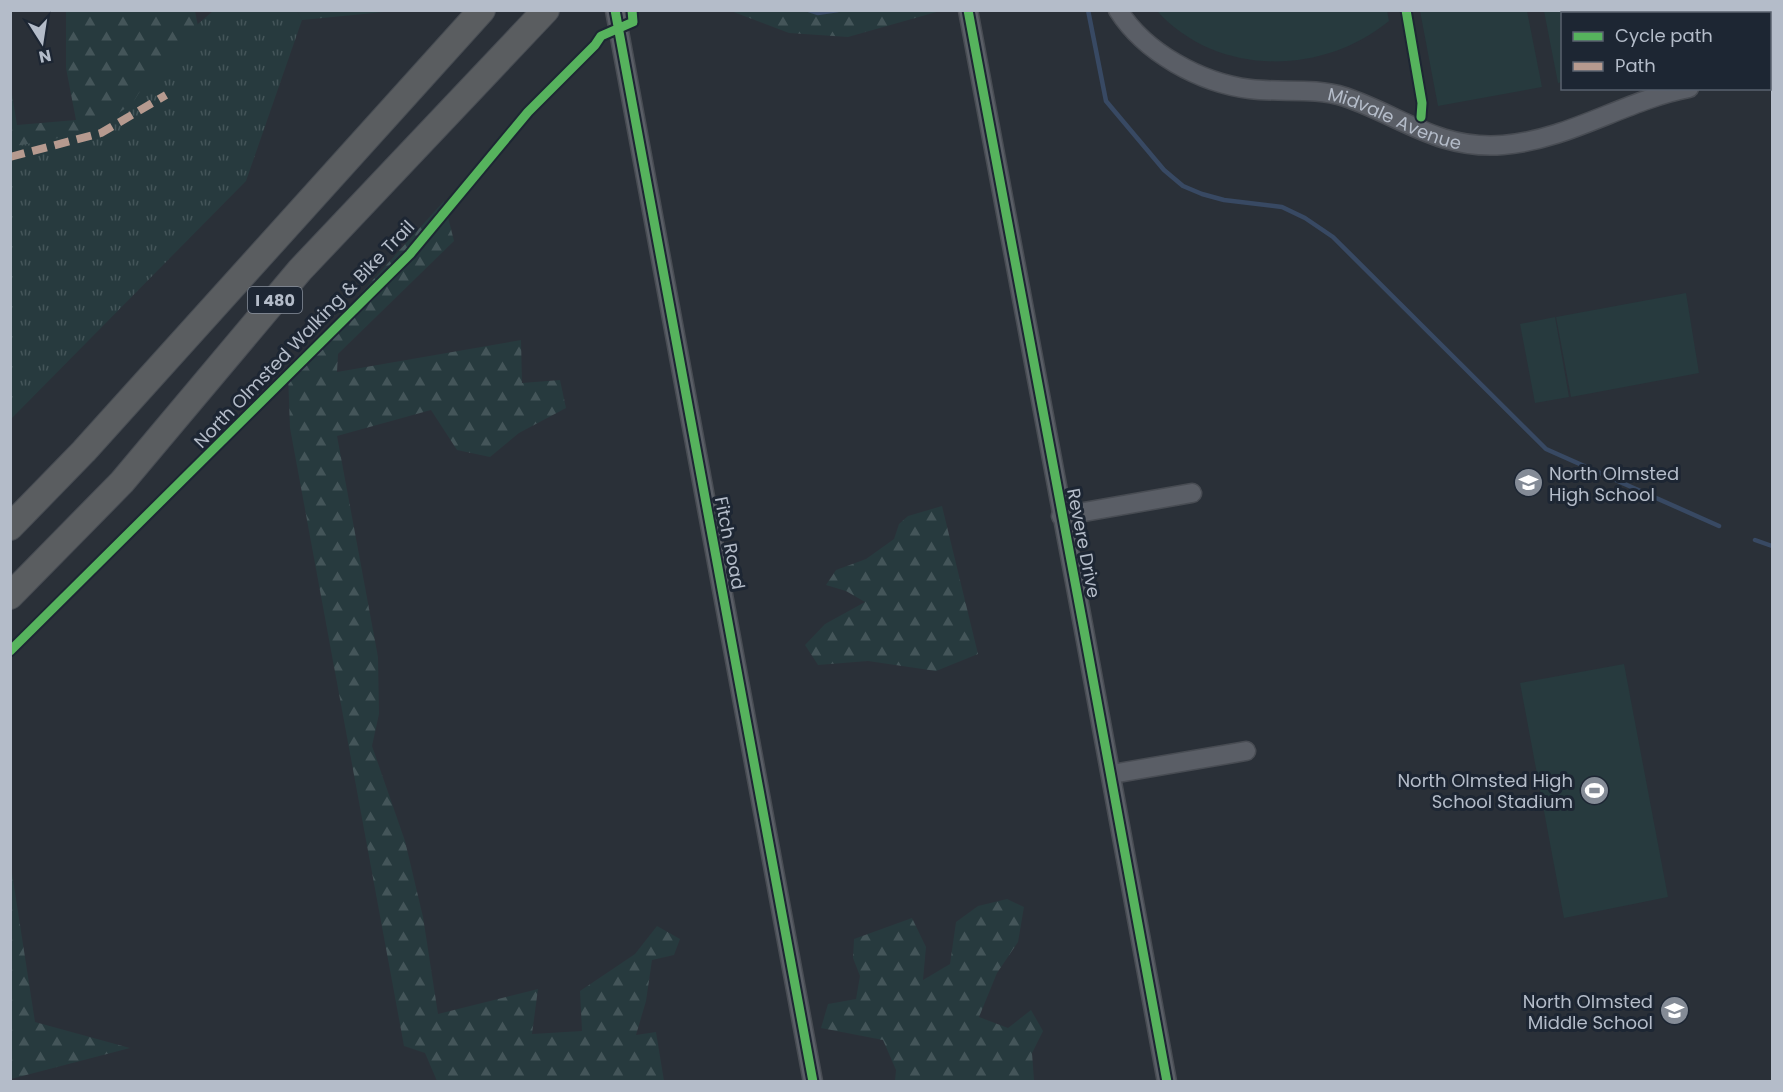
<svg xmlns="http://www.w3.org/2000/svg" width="1783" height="1092" viewBox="0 0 1783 1092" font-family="Poppins,sans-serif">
<defs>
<pattern id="grass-tufts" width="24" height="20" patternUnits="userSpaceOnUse" patternTransform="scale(1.5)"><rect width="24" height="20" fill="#273a3e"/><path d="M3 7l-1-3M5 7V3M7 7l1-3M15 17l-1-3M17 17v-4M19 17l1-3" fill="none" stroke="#445559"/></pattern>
<pattern id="forest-firs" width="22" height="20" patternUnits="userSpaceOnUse" patternTransform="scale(1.5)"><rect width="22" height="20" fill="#273a3e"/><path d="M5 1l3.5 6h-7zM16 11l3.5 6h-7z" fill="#445559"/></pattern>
</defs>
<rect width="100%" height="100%" fill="#2a3038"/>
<path fill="url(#grass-tufts)" d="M213,11H297L302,20L246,181L11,419V140L80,125Z"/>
<path fill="url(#forest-firs)" d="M66,11H195L200,36L147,80L132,104L90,132L11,147V88L17,125L76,120L66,68Z
M297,11H394L302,20Z
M731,11H940L848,37L789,33Z
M444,201L454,241L338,354L337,372L521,340L522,383L560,380L566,408L519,433L490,457L457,450L431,410L337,436L378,657L379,714L372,746L405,841L423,917L438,1014L538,989L532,1034L582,1031L580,991L635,954L657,926L680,939L674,955L652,960L646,1001L636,1035L656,1032L664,1081H437L425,1053L404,1046L290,428L288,374Z
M942,506L978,654L936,671L868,661L818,665L805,645L825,624L865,602L846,591L826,585L836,570L866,559L894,539L899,524L908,516Z
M10,860L35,1022L130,1048L11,1079Z
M1007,899L1024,907L1018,942L997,973L979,1017L1008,1028L1031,1010L1043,1031L1032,1053L1034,1080L1063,1081H895L896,1070L883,1040L821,1028L828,1004L856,999L860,976L853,958L854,939L912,918L926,947L923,980L950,964L956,922L978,906Z"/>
<path fill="#273a3e" d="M1387,10L1389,21C1322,76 1217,77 1157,11Z
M1420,11H1527L1542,87L1438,106Z
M1652,11V13L1562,14V82L1558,83L1544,11Z
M1686,293L1699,373L1571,397L1556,317Z
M1555,317L1569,397L1535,403L1520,324Z
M1624,664L1668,897L1564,918L1520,683Z"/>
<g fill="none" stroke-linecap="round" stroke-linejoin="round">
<path stroke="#384963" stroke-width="4.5" d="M809,10L818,13L838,10
M1088,10L1106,101L1164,170L1183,186L1202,194L1224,200L1282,207L1305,218L1333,237L1546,449L1719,526
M1755,540L1772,546"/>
<defs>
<g id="minor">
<path d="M615,10L813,1082"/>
<path d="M968,10C1034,368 1103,724 1167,1082"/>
<path id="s1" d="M1118,10C1145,53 1201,83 1250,89C1282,93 1313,87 1345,97C1401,116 1438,150 1503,145C1568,140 1626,100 1689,88"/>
<path d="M1770,74L1772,73"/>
<path d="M1061,516L1192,493"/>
<path d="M1112,774L1246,751"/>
</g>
<path id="highway" d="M10,527L84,451L482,10
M10,596L122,482L300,270L546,10"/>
</defs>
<use href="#minor" stroke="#484c53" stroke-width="21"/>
<use href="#highway" stroke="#474c53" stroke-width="28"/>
<use href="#minor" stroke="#5a5e66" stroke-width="18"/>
<use href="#highway" stroke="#5a5d60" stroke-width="26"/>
<path stroke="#b69a8f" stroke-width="8" stroke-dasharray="15 8" stroke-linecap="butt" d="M10,157L101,133L166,95"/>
<defs>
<path id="cycleway" d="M615,10L813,1082
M968,10C1034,368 1103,724 1167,1082
M1406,10L1422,103L1421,117
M10,651L410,254L528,112L595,45L601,36L633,22L632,10"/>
</defs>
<use href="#cycleway" stroke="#1d2633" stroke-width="13"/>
<use href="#cycleway" stroke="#56b35d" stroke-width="9"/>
</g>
<defs>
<symbol id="school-disc" viewBox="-11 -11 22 22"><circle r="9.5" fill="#848b96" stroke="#1d2633"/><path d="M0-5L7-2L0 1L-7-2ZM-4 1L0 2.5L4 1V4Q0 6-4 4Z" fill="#fff"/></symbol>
<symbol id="stadium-disc" viewBox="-11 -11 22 22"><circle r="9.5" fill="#848b96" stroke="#1d2633"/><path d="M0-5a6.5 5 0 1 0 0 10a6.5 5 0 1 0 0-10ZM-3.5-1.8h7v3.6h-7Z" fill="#fff"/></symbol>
</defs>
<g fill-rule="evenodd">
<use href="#school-disc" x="1512" y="466" width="33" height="33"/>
<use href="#stadium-disc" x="1578" y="774" width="33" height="33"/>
<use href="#school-disc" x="1658" y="994" width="33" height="33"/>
</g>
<g text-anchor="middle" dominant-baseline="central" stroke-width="6" stroke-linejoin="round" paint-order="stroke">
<rect fill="#1d2633" stroke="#878f9c" stroke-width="1.5" x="248" y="287" width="54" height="26" rx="4.5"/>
<g font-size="16" font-weight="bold" fill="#b4bcc9">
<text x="275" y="300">I 480</text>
</g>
<g font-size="18" fill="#b4bcc9" stroke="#1d2633">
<text stroke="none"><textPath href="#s1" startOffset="308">Midvale Avenue</textPath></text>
<text transform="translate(304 334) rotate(-46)">North Olmsted Walking &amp; Bike Trail</text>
<text transform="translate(730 543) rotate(79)">Fitch Road</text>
<text transform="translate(1084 543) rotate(79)">Revere Drive</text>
</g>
<g font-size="18" fill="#b4bcc9" stroke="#1d2633" text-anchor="end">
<text x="1549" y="473" text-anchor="start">North Olmsted<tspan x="1549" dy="21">High School</tspan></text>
<text x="1573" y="780">North Olmsted High<tspan x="1573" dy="21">School Stadium</tspan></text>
<text x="1653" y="1001">North Olmsted<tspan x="1653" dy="21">Middle School</tspan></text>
</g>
</g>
<rect width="1783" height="1092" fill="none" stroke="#b4bcc9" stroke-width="24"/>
<rect x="1561" y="12" width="210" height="78" fill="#1d2633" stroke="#59626f" stroke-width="1.5"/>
<rect x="1573" y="32" width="30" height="9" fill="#56b35d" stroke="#59626f" stroke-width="1.5"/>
<text x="1615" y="42" font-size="18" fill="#b4bcc9">Cycle path</text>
<rect x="1573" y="62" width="30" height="9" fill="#b69a8f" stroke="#59626f" stroke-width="1.5"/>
<text x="1615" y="72" font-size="18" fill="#b4bcc9">Path</text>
<g transform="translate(42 42) rotate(168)" stroke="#1d2633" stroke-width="4.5" paint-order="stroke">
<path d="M0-4.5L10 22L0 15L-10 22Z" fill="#b4bcc9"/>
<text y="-9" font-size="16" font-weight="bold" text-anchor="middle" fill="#b4bcc9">N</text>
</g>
</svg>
